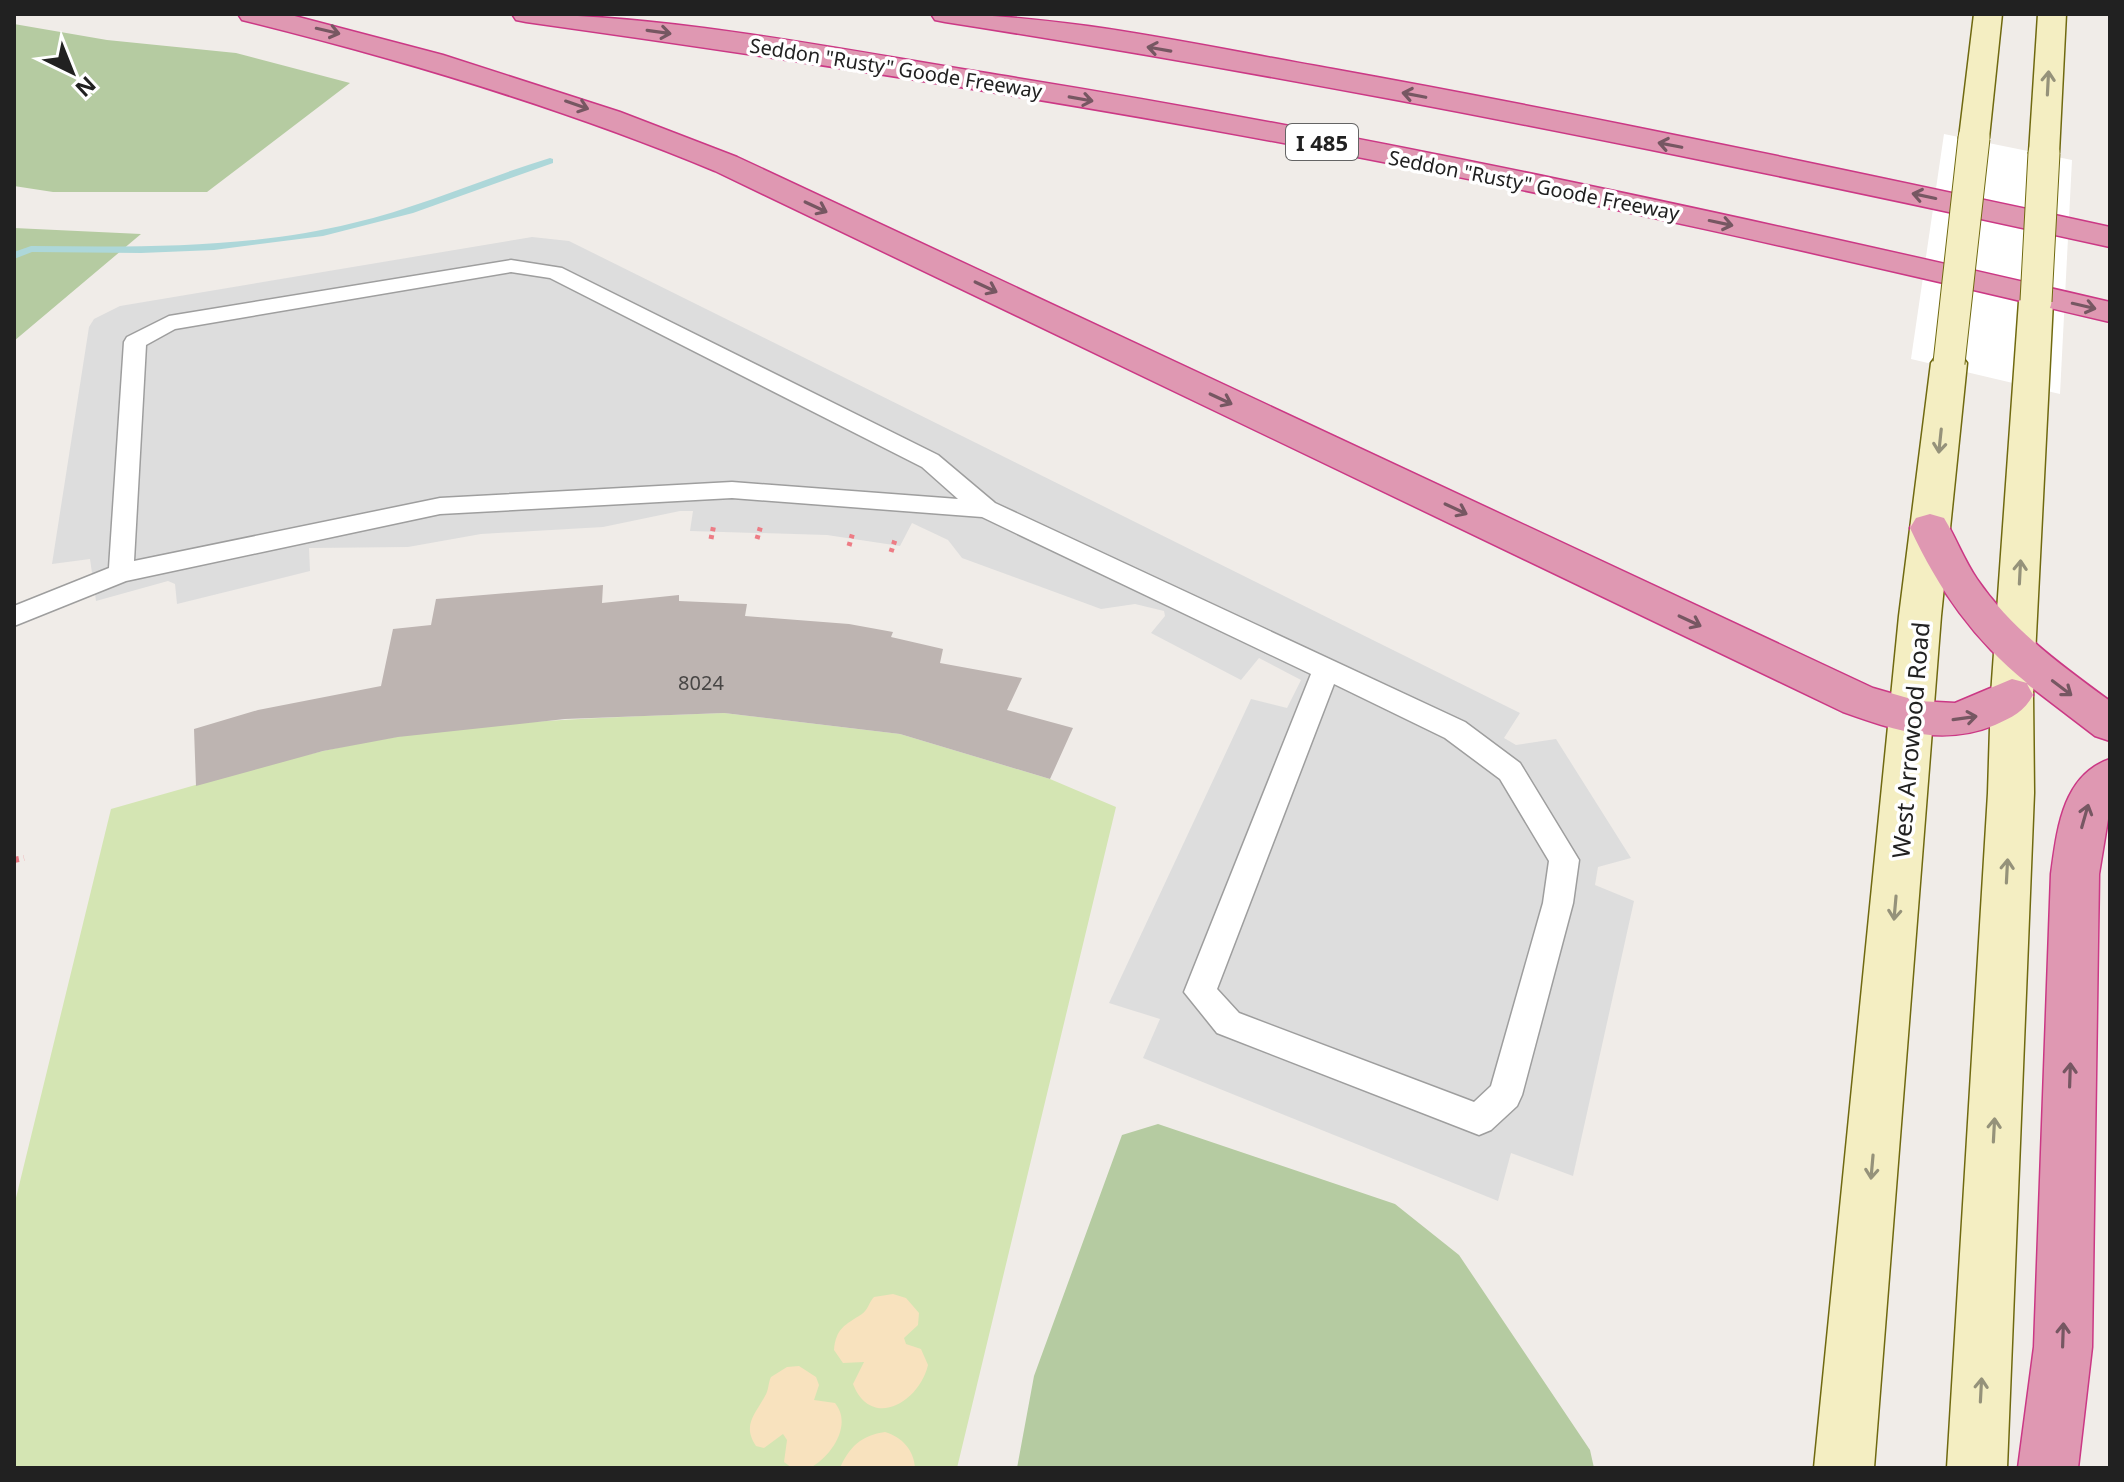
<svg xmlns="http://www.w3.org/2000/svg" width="2124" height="1482" viewBox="0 0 2124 1482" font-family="'Noto Sans',sans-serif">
<rect width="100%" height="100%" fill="#f0ece8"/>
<path fill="#d4e5b3" d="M724,713L900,734L1050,779L1116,807L957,1468H14V1206L111,809C181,790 252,767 323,751C454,721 590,718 724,713Z"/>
<path fill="#b5cba1" d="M14,24L107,40L236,53L350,83L207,192H53L14,186Z
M14,228L141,234L14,341Z
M1158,1124L1395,1204L1459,1255L1590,1450L1594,1468H1017L1034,1376L1122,1135Z"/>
<path fill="#f8e2be" d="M893,1294L906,1298L919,1313L918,1325L904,1338L906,1344L921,1349L928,1365C919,1403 871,1430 853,1384L864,1362L843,1363L834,1350C836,1328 845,1325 862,1314C868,1310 869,1302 874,1297Z
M799,1366L816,1377L819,1385L814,1400L835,1403C853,1425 831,1457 810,1468H792L784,1462L787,1440L783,1434L764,1448L756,1446C742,1425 755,1415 765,1396C769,1390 768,1383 771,1377L787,1367Z
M885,1432C902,1437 914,1450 915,1468H840C849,1447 862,1435 885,1432Z"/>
<path fill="#ddd" d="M532,237L569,241L1520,713L1504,738L1516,745L1556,739L1631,858L1598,867L1595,885L1634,901L1573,1176L1511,1153L1498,1201L1143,1058L1160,1019L1109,1003L1251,699L1287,708L1301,680L1259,658L1241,680L1151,633L1165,616L1164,611L1135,604L1101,609L962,558L948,540L912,523L900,546L827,535L690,531L693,511H680L603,527L481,534L408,547L309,548L310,571L177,604L175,584L168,581L96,601L90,559L52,564L89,327L94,319L120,306Z"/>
<path fill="#fff" d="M1944,134L2072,160L2060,394L1911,359Z"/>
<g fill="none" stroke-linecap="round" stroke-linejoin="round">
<path fill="#add7d9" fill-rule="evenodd" d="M550,158L553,159V163L413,213L323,236L214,250L141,253L32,252L14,259V252L31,246C138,247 248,249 353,223C421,207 484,178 550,158Z"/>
</g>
<path fill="#bdb4b1" d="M603,585L602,603L679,595V601L747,604L745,616L849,624L893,632L891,637L943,649L940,663L1022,678L1007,710L1073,728L1050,779L900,734L724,713L565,719L398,737L323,751L196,786L194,729L258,710L381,686L393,629L431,625L436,599Z"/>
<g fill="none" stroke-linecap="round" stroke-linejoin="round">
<defs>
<path id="lane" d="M511,260L562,268L938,455L995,503L1465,722L1520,763L1579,860L1573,903L1522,1095L1517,1106L1491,1130L1479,1135L1217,1033L1184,992L1311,674L982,517L732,498L440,514L126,581L14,626V606L109,568L124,342L127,337L169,316ZM511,272L550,278L922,467L958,499L732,482L440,498L134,561L146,345L175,329ZM1334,684L1445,738L1500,779L1549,861L1543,903L1491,1086L1474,1102L1239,1013L1217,989Z"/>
<path id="secondary" d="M1974,14H2002L1989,138L1985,144H1963L1959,138Z
M2038,14H2066L2059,153L2055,159H2033L2029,153Z
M2036,291L2048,294L2053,301L2033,695L2034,793L2007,1468H1947L1988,793L1991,695L2019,301L2024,294Z
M1949,352L1961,355L1967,363L1941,616L1874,1468H1814L1899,616L1931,363L1937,355Z"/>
<path id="highway" d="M238,14H287L443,55L620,112L737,157L1873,688L1918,701L1955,703L2012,679L2027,683C1974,640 1939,590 1910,528L1916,518L1930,514L1944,518C1956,538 1964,560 1977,579C2011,629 2062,666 2110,701V741L2095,736L2027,684L2033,695C2025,711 2011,718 1995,725C1942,747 1894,730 1843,712L715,171C561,107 404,60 242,20Z
M512,14C670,14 841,50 998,75C1372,135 1741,216 2110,302V322C1839,258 1568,196 1294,145C1039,97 783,58 526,22L516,20Z
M931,14C1066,14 1200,46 1333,69C1593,116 1852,171 2110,227V247C1723,162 1336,83 945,22L935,20Z
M2110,759V807L2099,874L2092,1347L2078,1468H2018L2034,1347L2051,874C2057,831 2062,775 2110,759Z"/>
</defs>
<use href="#lane" stroke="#9e9e9e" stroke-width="3"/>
<use href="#secondary" stroke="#6f6910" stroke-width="3"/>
<use href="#highway" stroke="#cb3885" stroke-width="3"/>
<path stroke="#ed7c85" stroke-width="5" stroke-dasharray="4 4" stroke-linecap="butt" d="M711,539L714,524
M757,539L761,525
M849,546L853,532
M891,552L896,537"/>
<path stroke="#ed7c85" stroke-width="6" stroke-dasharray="5 5" stroke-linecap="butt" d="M14,860L24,858"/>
<use href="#lane" fill="#fff" fill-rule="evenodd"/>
<use href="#secondary" fill="#f4eec2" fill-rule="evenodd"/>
<use href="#highway" fill="#df98b2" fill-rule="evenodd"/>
<defs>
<path id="secondary-bridge" d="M2036,301L2044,153
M1949,363L1974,138"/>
</defs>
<use href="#secondary-bridge" stroke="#6f6910" stroke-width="33" stroke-linecap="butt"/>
<use href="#secondary-bridge" stroke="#f4eec2" stroke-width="31"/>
</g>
<defs><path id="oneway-shaft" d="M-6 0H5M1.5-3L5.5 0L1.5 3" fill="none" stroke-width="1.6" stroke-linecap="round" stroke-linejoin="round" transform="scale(2)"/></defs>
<g stroke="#765762">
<use href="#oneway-shaft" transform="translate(328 31) rotate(13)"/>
<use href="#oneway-shaft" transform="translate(659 32) rotate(8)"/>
<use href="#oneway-shaft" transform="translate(1159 49) rotate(-170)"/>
<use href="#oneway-shaft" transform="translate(1414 95) rotate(-169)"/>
<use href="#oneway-shaft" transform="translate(1081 99) rotate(10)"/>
<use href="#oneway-shaft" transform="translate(577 105) rotate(19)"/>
<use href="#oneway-shaft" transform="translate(1670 145) rotate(-169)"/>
<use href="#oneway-shaft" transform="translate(1924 196) rotate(-168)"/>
<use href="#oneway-shaft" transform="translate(816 207) rotate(25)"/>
<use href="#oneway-shaft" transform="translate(1721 223) rotate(12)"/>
<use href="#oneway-shaft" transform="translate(986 287) rotate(25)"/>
<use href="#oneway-shaft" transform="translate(2084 306) rotate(13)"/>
<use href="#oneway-shaft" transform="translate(1221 399) rotate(25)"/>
<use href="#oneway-shaft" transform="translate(1456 509) rotate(25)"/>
<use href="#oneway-shaft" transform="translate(1690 621) rotate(25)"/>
<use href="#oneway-shaft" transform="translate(2062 688) rotate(37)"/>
<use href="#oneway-shaft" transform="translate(1965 718) rotate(-8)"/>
<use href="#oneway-shaft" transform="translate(2085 816) rotate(-74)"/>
<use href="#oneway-shaft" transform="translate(2070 1075) rotate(-88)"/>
<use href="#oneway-shaft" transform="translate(2063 1335) rotate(-88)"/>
</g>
<g stroke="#95927a">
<use href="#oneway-shaft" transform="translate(2048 83) rotate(-87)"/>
<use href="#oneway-shaft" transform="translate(1940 441) rotate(96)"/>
<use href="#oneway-shaft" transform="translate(2020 572) rotate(-87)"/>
<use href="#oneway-shaft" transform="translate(2007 871) rotate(-87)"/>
<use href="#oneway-shaft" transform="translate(1895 908) rotate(95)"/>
<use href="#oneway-shaft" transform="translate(1994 1130) rotate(-87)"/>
<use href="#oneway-shaft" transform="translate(1872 1167) rotate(95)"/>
<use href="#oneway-shaft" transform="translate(1981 1390) rotate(-87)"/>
</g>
<g text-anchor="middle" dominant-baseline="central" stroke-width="7" stroke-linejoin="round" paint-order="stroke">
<g font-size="20" fill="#212121" stroke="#fff">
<text transform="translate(896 68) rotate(9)">Seddon "Rusty" Goode Freeway</text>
<text transform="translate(1534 185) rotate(11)">Seddon "Rusty" Goode Freeway</text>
</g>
<g font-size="20" fill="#484645">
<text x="701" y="682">8024</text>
</g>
<rect fill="#fff" stroke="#646464" stroke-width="2" x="1286" y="124" width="72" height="36" rx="6"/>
<g font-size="22" font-weight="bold" fill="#212121">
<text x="1322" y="142">I 485</text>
</g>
<g font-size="24" fill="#212121" stroke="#fff">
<text transform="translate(1910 740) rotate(-85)">West Arrowood Road</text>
</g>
</g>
<rect width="2124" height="1482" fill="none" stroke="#212121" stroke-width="32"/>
<g transform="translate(72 72) rotate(137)" stroke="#ffffff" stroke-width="6" paint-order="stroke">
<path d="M0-6L14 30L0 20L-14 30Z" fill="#212121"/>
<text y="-12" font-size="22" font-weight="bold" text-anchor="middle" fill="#212121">N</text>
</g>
</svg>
